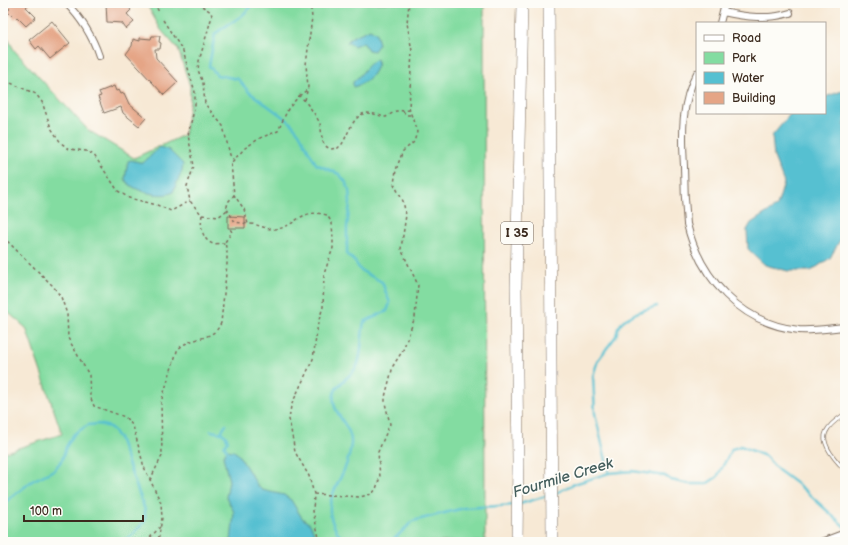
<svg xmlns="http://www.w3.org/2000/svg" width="848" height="545" viewBox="0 0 848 545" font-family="'Balsamiq Sans',sans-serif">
<rect width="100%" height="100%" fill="#fdfcf7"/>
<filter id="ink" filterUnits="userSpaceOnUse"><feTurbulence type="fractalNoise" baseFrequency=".025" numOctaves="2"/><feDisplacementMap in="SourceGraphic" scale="8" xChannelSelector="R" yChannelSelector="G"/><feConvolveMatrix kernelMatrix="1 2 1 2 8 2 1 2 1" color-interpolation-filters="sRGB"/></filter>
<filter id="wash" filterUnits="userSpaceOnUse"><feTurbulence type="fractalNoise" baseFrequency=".012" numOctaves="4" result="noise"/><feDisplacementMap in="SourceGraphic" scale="16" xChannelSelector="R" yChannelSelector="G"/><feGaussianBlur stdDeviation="0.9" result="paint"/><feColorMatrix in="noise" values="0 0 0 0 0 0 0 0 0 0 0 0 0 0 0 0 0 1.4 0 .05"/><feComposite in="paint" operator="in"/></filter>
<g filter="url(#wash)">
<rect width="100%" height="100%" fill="#f7e9d5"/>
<path fill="#83dca1" stroke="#5f8360" d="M146,3H484L485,542H3V453L62,434L26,328L3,308V29L14,50L88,130L134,158L184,135L190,101V86L178,49L161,30Z"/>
<path fill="#56c0d1" stroke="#487578" d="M370,29L376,33L379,44L374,51L368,50L363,42L354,46L347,42L352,37Z
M377,59L378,62C375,75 366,84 353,87V82C362,75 367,64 377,59Z
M845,90V231L830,258L811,271H788L765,265L748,249L747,230L751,223L777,206L784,183L774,157L772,136L791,113H825V97Z
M160,147L169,150L183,164L182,171L173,192C163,199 130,191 125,179L128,161L131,160L143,163Z
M227,450L234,451L238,454L258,486L262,490L284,495L291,500L302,518L310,524L316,536V542H231L234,512L226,497L229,481L223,456Z"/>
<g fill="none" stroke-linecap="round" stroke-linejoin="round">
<path stroke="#56c0d1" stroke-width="2.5" d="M253,3C242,20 229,22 215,34L209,66L217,75L238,79L249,92L290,122L299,133L316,164L339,174L345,181L349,189L350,203L347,227V254L356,263L360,270L382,282L390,303L387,311L364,322C361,334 362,358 357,366C352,376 340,381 335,391C327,412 353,424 351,444C348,485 309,500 345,542
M211,431C219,433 225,431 228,441L224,446L227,450
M221,432L226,425
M609,473L595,414L593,376L598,360L616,336L618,328L624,320L638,312L657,306
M554,494L574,484L609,473L632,471L665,476L671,480L689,484H706L717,477L732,449L741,446L765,456L778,470L801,487L845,527
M3,504L32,481L54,470L62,460L66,447L74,434L88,425L98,424L110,427L119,438L145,510V521L130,537L120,542
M520,504L549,495
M391,542L413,521L464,508L515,505"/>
</g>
<g id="blocks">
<path fill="#e5a586" d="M3,3H30L26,7L36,17L26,26L17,17L15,19L7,11L10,9Z
M106,3H125L131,10L127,14L134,22L126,29L122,23L107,22Z
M52,21L70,43L50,59L39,46L36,49L29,40Z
M152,36H160L159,42L161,43L160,49H155L156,58L178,82L164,95L126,54L132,46L133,39L140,41V38L151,39Z
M114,86L116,91L119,90L121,94L124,93L129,104L146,118L139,126L123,113L121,107L104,113L98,97L101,96L99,92Z
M228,216L245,217V228H228Z"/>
</g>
</g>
<g filter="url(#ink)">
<use href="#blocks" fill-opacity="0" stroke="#7d6d5e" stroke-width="1"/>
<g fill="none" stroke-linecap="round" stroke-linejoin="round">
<defs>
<path id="lane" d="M842,416C836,420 829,425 826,432C820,444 837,462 845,470"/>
<path id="street" d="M66,3C82,19 92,35 99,56
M723,12C746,17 767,20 790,13
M720,23L725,3
M697,73C681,103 682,133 684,166C684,185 685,205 687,224C700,278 741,324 799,330C815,331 830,328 845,327
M821,542L845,533"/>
<path id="highway" d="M549,3L552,542
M517,542L518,463L516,287L522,3"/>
</defs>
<use href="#lane" stroke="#7d6d5e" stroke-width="4.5"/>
<use href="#street" stroke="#7d6d5e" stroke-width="8"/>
<use href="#highway" stroke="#7d6d5e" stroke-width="12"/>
<path stroke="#7d6d5e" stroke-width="1.5" stroke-dasharray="3 3" stroke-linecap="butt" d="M154,3L159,12
M197,3L211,12L212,16L199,61L198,70L203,83L205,104L223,126L230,155L233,159
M163,20L183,51L195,92V106L188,135L194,166L187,186L190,201L202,215L218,217L226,211L228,202L234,195
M3,75L6,81L36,94L42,102L51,128L61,143L69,149L86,151L94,155L118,191L129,198L157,205L171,211L190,201
M299,96L307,90
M305,100L308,87L306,65L312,17L310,3
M403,111L406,115H410
M227,209L235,222L248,224
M202,215C200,226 202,240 213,244L225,243
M3,237L53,286L61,297L67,314L68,338L89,375L90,396L94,406L125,417L133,426L144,467L161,503L162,518L158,542
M150,480L162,456L161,402L177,351C188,335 213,343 221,323L227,264V253L225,242L232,232L230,229
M314,494L360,497L372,494L376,489L380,477L378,452L390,424L385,403V397L393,366L403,350L415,317L418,285L401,249L406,215L403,201L394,184L396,170L401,156L403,151L414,142L417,132L409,108L412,51L407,23L409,3
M146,542L160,527
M320,542L313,511L314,494L309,476L295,452L289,419L291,406L313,359L318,323L323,307L324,274L333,248V239L332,223L327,215C299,207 296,228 275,229C266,230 257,223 248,224L244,209L234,195L231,163L245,148L260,138L278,131L288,109L299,96C305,99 318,118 320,124C323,134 319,145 331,149L338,148L342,144C348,135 353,114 367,113C373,113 380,116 386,117L396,111L411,110"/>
<use href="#lane" stroke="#fff" stroke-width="3"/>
<use href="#street" stroke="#fff" stroke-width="6"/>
<use href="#highway" stroke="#fff" stroke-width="11"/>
</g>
</g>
<g text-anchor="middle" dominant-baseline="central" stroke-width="3.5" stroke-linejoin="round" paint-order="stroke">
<rect fill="#fdfcf7" stroke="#75695f" stroke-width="1" x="501" y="222" width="32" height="22" rx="3"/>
<g font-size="13" font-weight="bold" fill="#3b2a1e">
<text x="517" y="233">I 35</text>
</g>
<g font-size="15" font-style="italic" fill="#445e5d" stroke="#fdfcf7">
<text transform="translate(563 478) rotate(-17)">Fourmile Creek</text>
</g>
</g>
<rect width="848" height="545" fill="none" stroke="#fdfcf7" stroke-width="16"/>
<rect x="696" y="22" width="130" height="92" fill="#fdfcf7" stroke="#afa8a0"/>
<rect x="704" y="35" width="20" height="6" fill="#ffffff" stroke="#afa8a0"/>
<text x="732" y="42" font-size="12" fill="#3b2a1e">Road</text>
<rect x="704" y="52" width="20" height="12" fill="#83dca1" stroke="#afa8a0"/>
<text x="732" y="62" font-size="12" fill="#3b2a1e">Park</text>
<rect x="704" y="72" width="20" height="12" fill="#56c0d1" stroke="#afa8a0"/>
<text x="732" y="82" font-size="12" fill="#3b2a1e">Water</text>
<rect x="704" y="92" width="20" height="12" fill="#e5a586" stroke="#afa8a0"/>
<text x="732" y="102" font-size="12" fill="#3b2a1e">Building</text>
<path d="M24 515v6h119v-6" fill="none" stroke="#3b2a1e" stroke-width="2"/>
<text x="30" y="515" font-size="12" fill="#3b2a1e" stroke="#fdfcf7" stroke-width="3" paint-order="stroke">100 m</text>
</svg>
